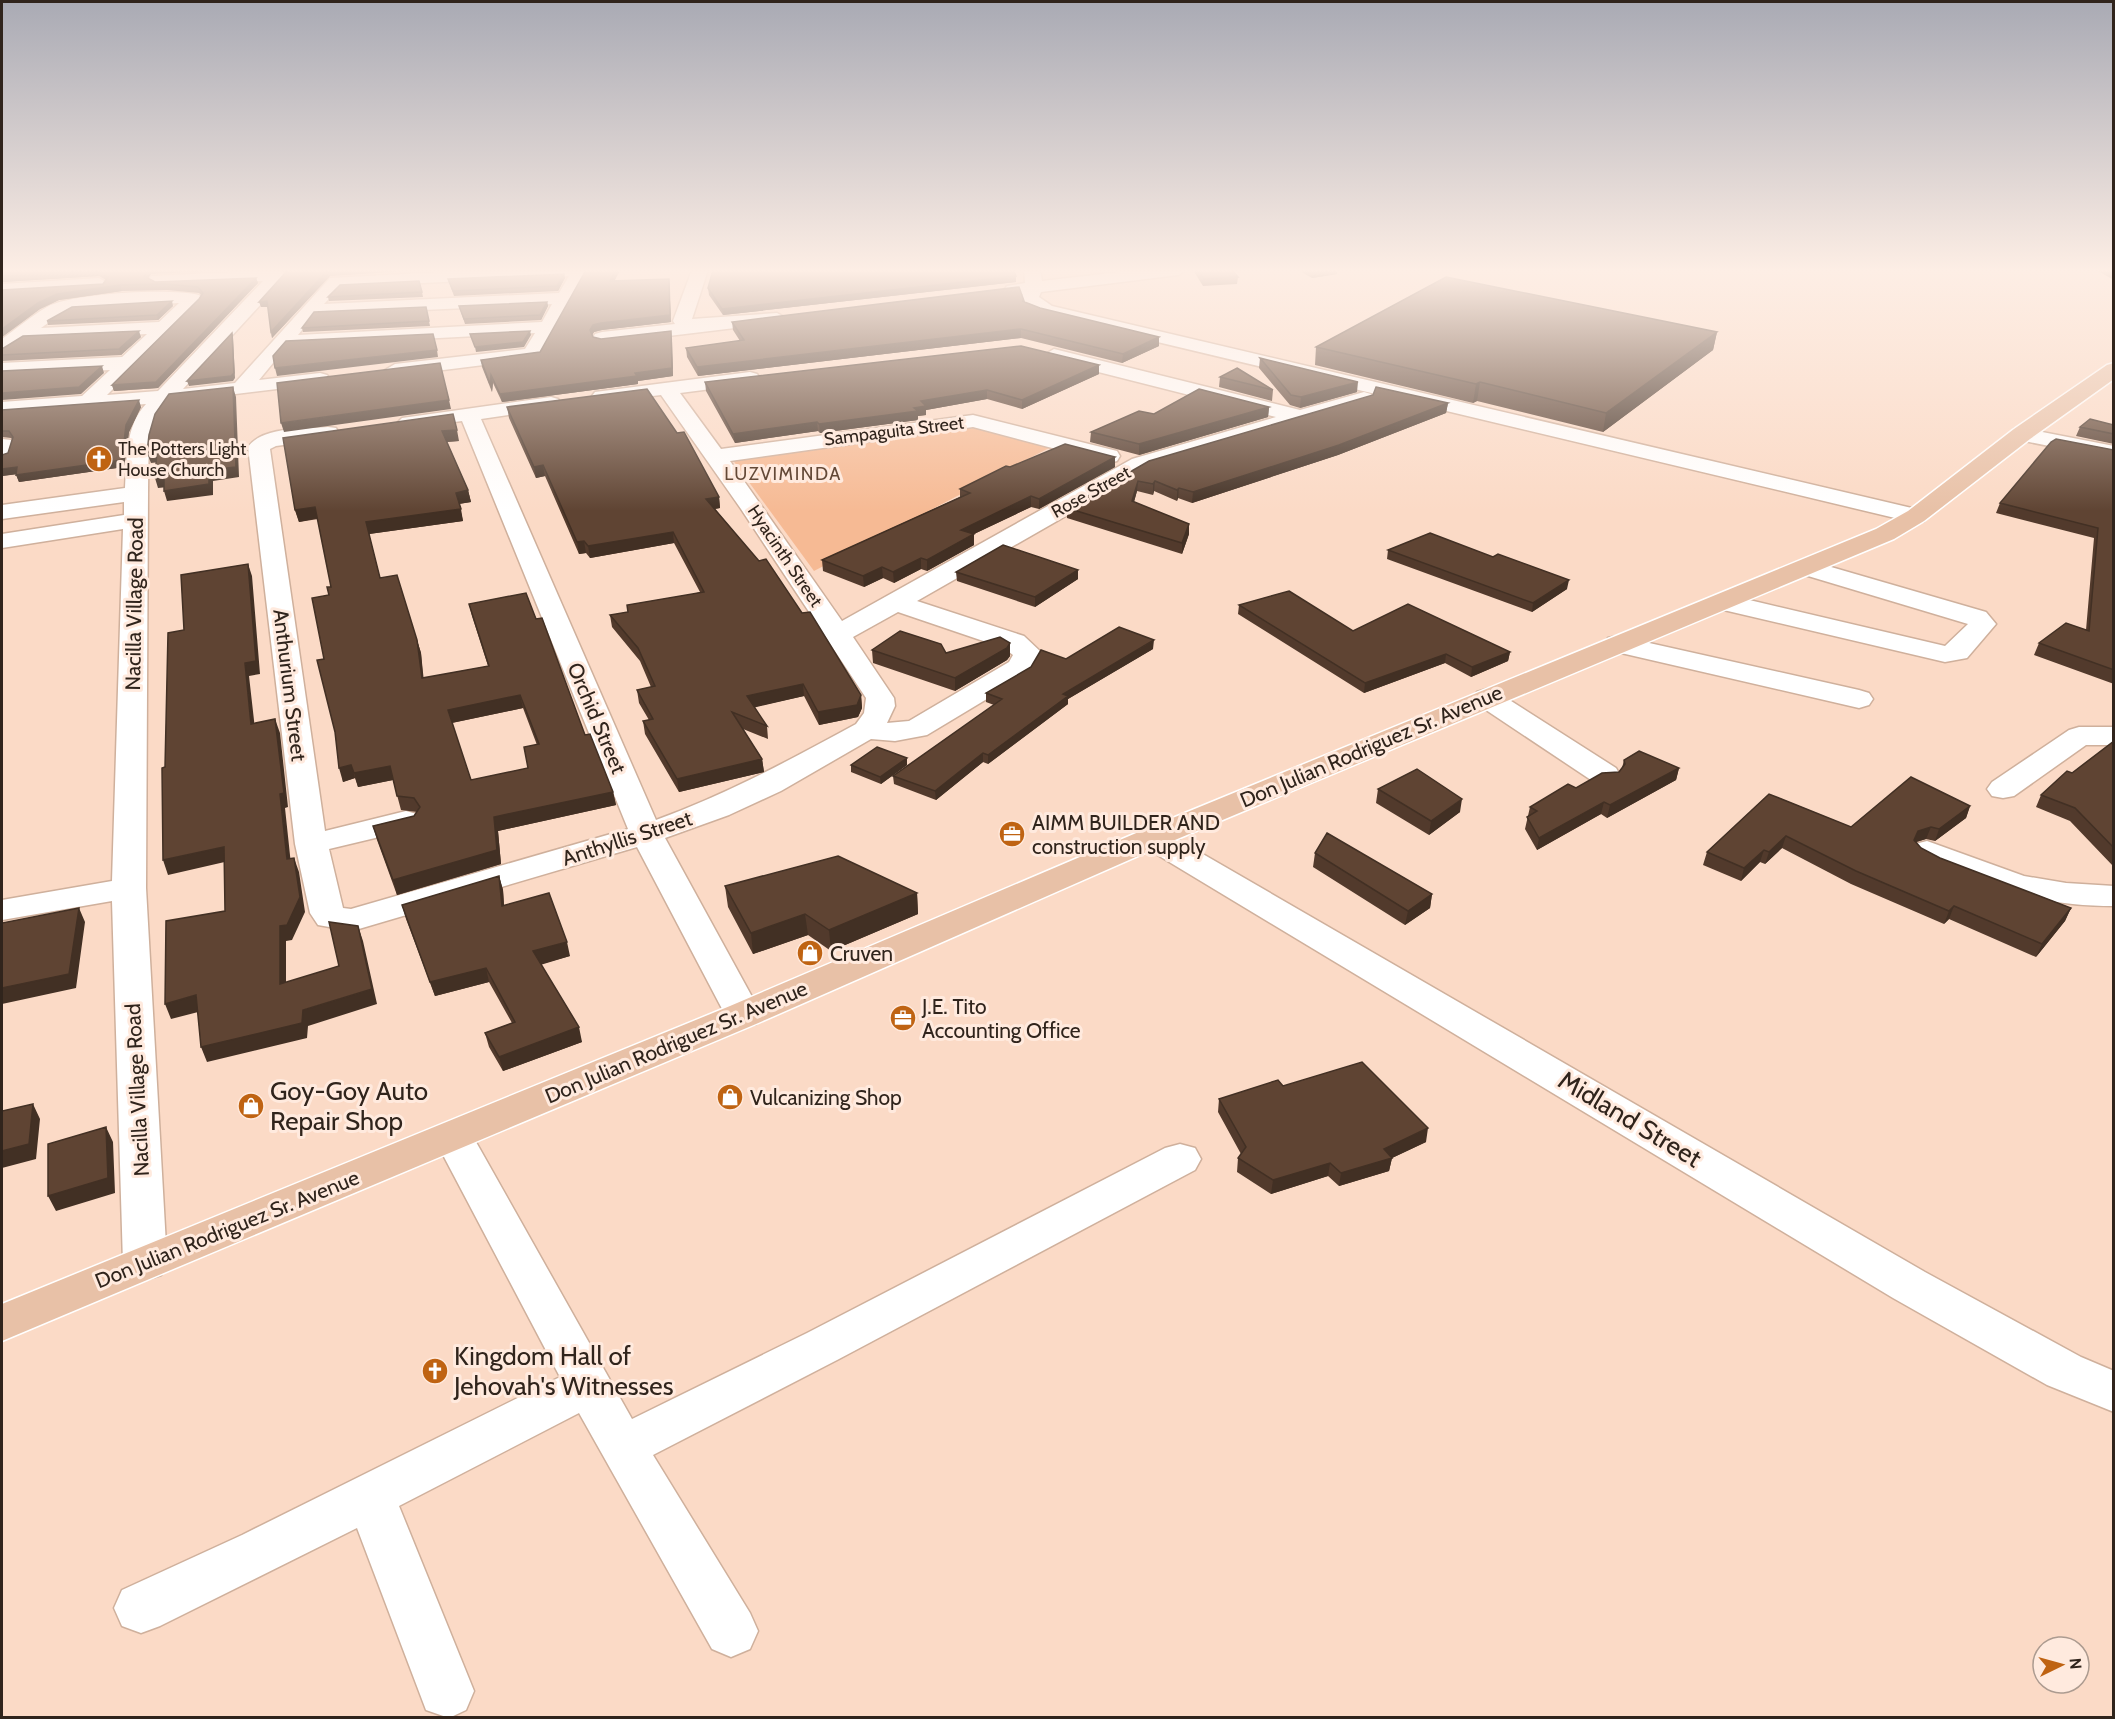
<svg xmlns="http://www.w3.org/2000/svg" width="2115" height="1719" viewBox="0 0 2115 1719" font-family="Cabin,sans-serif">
<rect width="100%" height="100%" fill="#fbdac6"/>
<path fill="#f6ba94" d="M954,427L992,430L1049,448L814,571L732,459Z"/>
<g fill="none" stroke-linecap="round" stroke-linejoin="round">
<defs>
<path id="minor" d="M278,270L287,275L284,279L183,389L235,383L330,278L479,270H589L539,358L395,376L385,370L395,364L525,349L535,333L287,346L259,380L320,373L327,375L330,379L327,383L170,402C145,430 149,458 148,493L146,888L167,1263L161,1275L145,1280L129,1275L123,1263L112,901L2,920V900L112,881L123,529L2,548V534L124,515V502L2,519V505L125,488C127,459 125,426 146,404L2,414V402L82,396L110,370L2,375V363L122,357L147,334L25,340L2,354V339C16,329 31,316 47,307C72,293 171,288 199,295L202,299L199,303L107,395L158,391L263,281L157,285L151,284L148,280L151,276ZM569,276L559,293L324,304L340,287ZM179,303L159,322L41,328L59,315L73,309ZM552,304L542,322L298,335L314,315Z
M692,270H708L692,319L777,313L786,318L777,323L602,344L595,342L593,338L595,334L602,332L675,324L673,321Z
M1024,270H1040L1042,281L1137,270H1186L1178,275L1041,292L1039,297L1052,306L1916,509L1924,511L1928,516L1924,521L1916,523L1040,314L1021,298L1023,294L1013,295L1004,290L1007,286L1025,283Z
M99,278L108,283L105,287L2,294V284Z
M1054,349L1300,410L1364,392L1371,394L1374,398L1371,402L1148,469L917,601L1024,636L1042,653L1030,673L927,735L895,741L871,739L781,791L729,815L665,838L762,1015L756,1024L743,1027L730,1024L637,847L352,931L318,925L310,913L295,844L248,447C263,426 305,429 328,427L336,428L339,433L336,438L328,439L276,446L270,449L325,831L406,811L417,814L422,821L417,828L329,849L343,908L351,909L628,829L462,421L409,428L402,426L398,422L402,418L551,397L558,399L561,403L558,407L551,409L481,419L656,820C727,794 790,760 856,724L864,713L866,698L741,509L661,395L602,402L595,400L592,396L595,392L750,372L757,374L760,378L757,382L750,384L680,393L721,449L973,415L1117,451L1120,456L1117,461L1109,463L973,427L730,461L842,621L1132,459L1276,417L1047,359L1044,355ZM898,612L1004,648L1013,655L1009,662L909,721L887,723L895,706L894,698L853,637Z
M2022,428L2114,446V459L2014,439L2011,434L2014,429Z
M2,439L11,440L14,445L10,458L2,460Z
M1807,560L1986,612L1996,624L1967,658L1945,662L1715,608L1711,602L1715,596L1724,594L1945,646L1968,624L1798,573L1794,568L1798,563Z
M1618,636L1859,690L1869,693L1873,699L1869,705L1859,708L1608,650L1604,644L1608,638Z
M1487,689L1497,692L1616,768L1620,775L1616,782L1605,784L1594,782L1477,704L1473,698L1477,692Z
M2079,727H2114V745H2086L2014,796L2003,798L1992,796L1987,789L1992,782L2069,730Z
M1152,828L1163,831L1925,1272L2081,1357L2114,1371V1412L2047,1385L1893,1298L1141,845L1136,838L1141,831Z
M1927,841L2024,876L2066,883L2114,886V906C2056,906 2000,894 1946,872C1933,867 1918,862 1911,851L1915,844Z
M453,1121L467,1126L632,1419L807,1333L1165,1148L1180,1144L1195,1148L1201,1159L1195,1170L839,1359L653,1455L750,1613L758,1631L750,1649L731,1657L712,1649L579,1413L399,1506L474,1691L466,1710L449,1718L426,1710L357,1528L160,1626L141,1633L122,1626L114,1608L122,1590L242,1535L560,1377L433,1136L439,1126Z"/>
<path id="major" d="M2114,363V379L2030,439L1924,521L1894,539L1163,845L756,1024L2,1341V1304L730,1006L1141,831L1876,529L1908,511L2014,429L2107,365Z"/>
</defs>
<use href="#minor" stroke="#cfb09c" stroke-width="3"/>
<use href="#major" stroke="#fff" stroke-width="3"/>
<use href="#minor" fill="#fff" fill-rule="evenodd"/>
<use href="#major" fill="#e8c1a7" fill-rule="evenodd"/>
</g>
<path fill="#523a2c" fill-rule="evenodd" d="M2,270H238L151,274L148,278L155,282L256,278L258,283L158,388L114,391L112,385L199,299L201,295L199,293L167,290L122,291L59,300L40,309L2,337V290L103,284L106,280L99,276L2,282V284Z
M281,270H426L330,276L272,338L268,307H261L285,273Z
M620,270L614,281L669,279L671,322L602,330L594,332L592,335L593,337L601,339L672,338L673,376L638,381V384L502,402L493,383L492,392L482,367L481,360L540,352Z
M1193,270H1232L1238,277L1237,284L1203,286Z
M1298,270H1337V274L1312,278Z
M2096,270H2114V280Z
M564,274L565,278L558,291L454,296L448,279Z
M1016,282L723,315L709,295L708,288Z
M422,292L423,297L329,301L328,297Z
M1024,301L1025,302L1040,308L1159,346L1122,363L1021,338L698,376L687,357L686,348L740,341L733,330L732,322Z
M547,302L548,306L541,320L465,324L459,306Z
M173,306L158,320L48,325L47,321Z
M426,307L430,326L303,332L302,328Z
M1717,332L1713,350L1603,432L1477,401L1473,403L1315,365L1316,347Z
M141,337L121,355L2,361V349Z
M1260,358L1357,392L1300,408L1290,405L1259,368Z
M1099,374L1022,409L987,399L926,410V415L918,416V420L820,433L818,431L735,443L706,391L705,382Z
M1220,377L1273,390L1272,401L1219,387Z
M1448,403L1446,413L1338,455L1192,503L1178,498L1177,501L1154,491L1153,495L1137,491L1134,502L1189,534L1182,554L1067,518V508L1149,461Z
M141,407L129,432L124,467L19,482L16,474L2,476L13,440L11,438L2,437V410Z
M507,407L719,497L720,508L715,509L802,613L861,695L862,708L858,717L819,725L804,696L754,707L767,726L768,739L743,729L762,759L764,772L679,792L645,734L643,721L649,720L639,703L637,690L651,687L640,661L612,627L610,615L628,612L700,592L674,543L590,558L586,553L579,554L545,476L536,478L509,418Z
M1269,407L1268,417L1139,455L1090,442L1091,432Z
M2114,425V444L2076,436L2080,427Z
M283,438L459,441L447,442L468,490L471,502L459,504L463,521L369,534L380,578L417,640L421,653L423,678L488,666L472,616L469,604L536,619L585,735L613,792L616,805L498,831L501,864L397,895L377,840L373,826L414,816L417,812L401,810L393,780L358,787L355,778L343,782L324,659L329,595L331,587L318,519L299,522L295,510ZM523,708L537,745L528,768L471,780L452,723Z
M2114,450V684L2034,655L2039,643L2086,630L2094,538L1996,513L2000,503Z
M1115,457V467L1039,509L1031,507L974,534V545L927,571L921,569L894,583L883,578L864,587L823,571L822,560L960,497V489L1010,467Z
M1388,550L1567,589L1532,612L1387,559Z
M1078,570V579L1035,607L957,581L956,572Z
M1239,605L1353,631L1510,652L1508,661L1471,677L1445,663L1364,693L1238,614Z
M1153,649L1068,699V704L988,764L983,762L936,800L894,784L893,776L994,705L986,702V693L1066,659Z
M872,650L946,653L1010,656L1007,660L955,691L873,663Z
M2114,741V866H2113L2070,821L2036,807L2041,795L2072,773Z
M907,758V765L881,784L851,772V765Z
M1624,760L1679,768L1676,780L1607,818L1601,814L1537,850L1525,829L1530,807L1619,772L1622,768Z
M1378,789L1460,812L1429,835L1376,803Z
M1769,794L1851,827L1970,806L1966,818L1935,841L1926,839L1916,842L1921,848L1940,858L2071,908L2065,921L2036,957L1949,919L1944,924L1851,884L1782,848L1765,864L1760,862L1741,881L1703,865L1707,852Z
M1315,853L1432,894L1430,908L1405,925L1313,867Z
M499,876L503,890L504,906L570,956L541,964L582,1042L503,1071L489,1047L485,1033L512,1023L489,982L435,996L406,919L402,905Z
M725,886L917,893L918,914L831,951L808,935L753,954L728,907Z
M1283,1086L1426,1142L1392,1158L1389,1171L1339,1186L1328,1176L1271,1194L1237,1172L1238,1158L1241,1154L1218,1112L1219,1099Z"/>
<path fill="#423024" d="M97,270L99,276L2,282V284V276Z
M148,270H150L151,274L146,281L144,276Z
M328,270L330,276L272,338L271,332Z
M615,270H620L611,288L610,281Z
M1313,270H1337V274L1312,278Z
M564,274L565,278L558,291L557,286Z
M1016,276V282L723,315L722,309Z
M256,278L258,283L158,388L114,391L112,385Z
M669,279L671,322L602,330L594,332L591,337L590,330L593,325L601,323Z
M120,285L122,291L59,300L40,309L2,337V329L38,303L57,294Z
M172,301L173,306L158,320L157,315Z
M267,301L269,307H261L259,302Z
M547,302L548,306L541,320L540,315Z
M1021,329V338L698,376L697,367Z
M139,331L141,337L121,355L119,349Z
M530,331L531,335L524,347L476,352L475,347Z
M671,331L673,376L638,381V384L502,402L500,394L635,373Z
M1717,332L1713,350L1603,432L1606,413Z
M232,333L233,337L235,378L233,381L189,386L187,381Z
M1159,337V346L1122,363L1123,354Z
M437,350L438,357L277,376L275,368Z
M1099,365V374L1022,409V400Z
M102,366L104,373L81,394L2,400V402V393Z
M491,375L493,383L492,392L490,384Z
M1358,382L1357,392L1300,408L1301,397Z
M1480,382L1477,401L1473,403L1476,384Z
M233,387L236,397L239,477L213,481V495L167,501L164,491L209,470Z
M987,390V399L926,410V415L918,416V420L820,433L819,424L914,408L921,401Z
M139,400L141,407L129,432L124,467L19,482L16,475L126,425Z
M449,400L451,409L284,432L281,423Z
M1448,403L1446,413L1338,455L1192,503L1193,492Z
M1269,407L1268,417L1139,455V444Z
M817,422L818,431L735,443L733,434Z
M457,430L459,441L445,442L442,431Z
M157,451L160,462L151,463L147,453Z
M1115,457V467L1039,509V499Z
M543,465L545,476L536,478L534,467Z
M17,467L19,474L2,476V469Z
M164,477L168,487L158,488L155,478Z
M1138,481L1137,491L1131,512L1132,501Z
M1155,481L1154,491L1153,495V484Z
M1179,488L1178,498L1177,501V490Z
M468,490L471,502L458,504L456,493Z
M1031,496V507L974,534V545L927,571V560L961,530Z
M719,497L720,508L707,510L706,499Z
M315,507L318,518L299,522L295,510Z
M461,509L463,521L369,534L366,522Z
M1189,524V534L1182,554V543Z
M673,532L674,543L590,558L588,546Z
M584,541L586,553L579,554L577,542Z
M921,558V569L894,583L893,572Z
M248,564L252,576L260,674L249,676L256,738L251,724L245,663Z
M882,567L883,578L864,587L863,576Z
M1078,570V579L1035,607V597Z
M1569,580L1567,589L1532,612L1533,603Z
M417,640L421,653L425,692L422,678Z
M1154,640L1153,649L1068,699V704L988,764V755L1063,694Z
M1010,643V656L1007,660L955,691V678Z
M1510,652L1508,661L1471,677L1472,667Z
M1446,654L1445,663L1364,693L1365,683Z
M803,684L804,696L748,709L747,696Z
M520,695L523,708L451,723L448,710Z
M861,695L862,708L858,717L819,725L818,712Z
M275,719L280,733L288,807L285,808L292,874L287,859L280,794Z
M983,753V762L936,800L935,791Z
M907,758V765L881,784L880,777Z
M762,759L764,772L679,792L677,779Z
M351,765L355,778L343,782L339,768Z
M390,766L393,780L358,787L354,773Z
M1679,768L1676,780L1607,818L1610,805Z
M613,792L616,805L498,831L501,864L397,895L393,880L494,817Z
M1462,799L1460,812L1429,835L1431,821Z
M1604,802L1601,814L1537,850L1539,838Z
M1970,806L1966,818L1935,841L1939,829Z
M1931,827L1926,839L1913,843L1918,831Z
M1786,836L1782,848L1765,864L1769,852Z
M224,847L229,861L168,875L163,860Z
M1764,850L1760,862L1741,881L1744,868Z
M294,858L299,872L305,912L292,940L286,941V999L280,984V926Z
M499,876L503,890L505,920L502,906Z
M917,893L918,914L831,951L829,930Z
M1432,894L1430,908L1405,925L1408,911Z
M1954,906L1949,919L1944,924L1949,911Z
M79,908L85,922L76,988L2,1004V988Z
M2071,908L2065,921L2036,957L2042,944Z
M805,914L808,935L753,954L751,933Z
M358,926L363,941L377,1004L308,1026L307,1038L207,1062L201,1047L303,1010L372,989Z
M567,942L570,956L537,966L533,951Z
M486,968L489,982L435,996L430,982Z
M196,995L202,1011L171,1019L165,1004Z
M579,1027L582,1042L503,1071L499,1057Z
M33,1104L40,1119L36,1159L2,1168V1151Z
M106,1127L113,1142L115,1193L56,1211L48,1196Z
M1428,1128L1426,1142L1392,1158L1389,1171L1339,1186L1341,1173L1384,1149Z
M1330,1163L1328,1176L1271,1194L1273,1180Z"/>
<path fill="#5f4433" stroke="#423024" stroke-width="1.5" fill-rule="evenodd" d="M2,270H148L144,276L155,282L256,278L156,382L112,385L199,299L203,293L198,287L165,284L120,285L57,294L38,303L2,329V290L103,284L108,277L97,270L2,276Z
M286,270H335H328L271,332L267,301L259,302L287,271Z
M586,270H615L610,281L669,279L670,315L601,323L593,325L590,330L593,337L601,339L671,331L672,368L635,373L637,376L500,394L491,375L490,384L481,360L540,352Z
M713,270H1014L1016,276L722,309L708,288Z
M1198,270H1232L1238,277L1204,279Z
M564,274L557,286L453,291L448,279Z
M1446,277L1717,332L1606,413L1480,382L1476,384L1316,347Z
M419,281L422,292L328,297L340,285Z
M1019,287L1024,301H1022L1040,308L1159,337L1123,354L1021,329L697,367L686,348L744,340L732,322Z
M172,301L157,315L47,321L72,307Z
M547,302L540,315L464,319L459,306Z
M426,307L429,321L302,328L314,312Z
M139,331L119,349L2,355V349L23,336Z
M530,331L523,342L475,347L470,334Z
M232,333L234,373L231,376L187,381Z
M433,334L437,350L275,368L273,356L286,341Z
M1021,346L1099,365L1022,400L987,390L921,401L926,406L914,408L918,411L819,424L817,422L733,434L705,382Z
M1260,358L1358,382L1301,397L1291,395Z
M440,363L449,400L281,423L277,383Z
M102,366L79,387L2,393V371Z
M1237,368L1273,390L1220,377Z
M233,387L236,467L209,470V484L164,491V477L155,478L157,451L147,453L149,435L155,414L169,394Z
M1376,387L1448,403L1339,445L1193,492L1179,488L1177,490L1155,481L1153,484L1138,481L1132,501L1189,524L1182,543L1067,508L1149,461L1373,395Z
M647,389L677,433L684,432L719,497L706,499L759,561L766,559L802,613L810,612L861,695L857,705L818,712L803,684L747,696L767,726L732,712L762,759L677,779L643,721L653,719L637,690L655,686L638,648L610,615L628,612L627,605L704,592L673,532L588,546L584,541L577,542L543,465L534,467L507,407Z
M1199,389L1269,407L1139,444L1091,432L1139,411L1154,414Z
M139,400L126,425L122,460L16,475L17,467L2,469V455L8,453L13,437L9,431H2V410Z
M453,414L457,430L442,431L468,490L456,493L461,509L366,522L380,578L397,575L417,640L422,678L489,666L469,604L526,593L536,619L542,618L585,735L590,734L613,792L494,817L497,850L393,880L373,826L414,816L420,807L414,798L397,796L390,766L354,773L351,765L339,768L335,732L317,660L324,659L312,598L329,595L327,587H331L315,507L295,510L283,438ZM520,695L539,744L524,747L528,768L471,780L448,710Z
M2090,419L2114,425V434L2080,427Z
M2056,439L2114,450V670L2039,643L2066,623L2089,631L2098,528L2000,503L2051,442Z
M1065,444L1115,457L1039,499L1031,496L961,530L974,534L927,560L921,558L893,572L882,567L863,576L822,560L970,493L960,489L1006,466L1010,467Z
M1430,533L1493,557L1498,554L1569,580L1533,603L1388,550Z
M1003,545L1078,570L1035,597L956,572Z
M248,564L256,661L245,663L251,724L275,719L284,793L280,794L287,859L294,858L300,897L287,925L280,926V984L339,966L329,922L358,926L372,989L303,1010L302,1023L201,1047L196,995L165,1004L166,921L225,911L224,847L163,860L162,768L165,767L168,633L184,630L181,575Z
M1289,591L1353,631L1408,604L1510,652L1472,667L1446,654L1365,683L1239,605Z
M1119,627L1154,640L1063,694L1068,696L988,755L983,753L935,791L893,776L1002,699L986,693L1031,667L1041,650L1066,659Z
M900,631L941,644L946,653L1000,637L1010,643L1007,648L955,678L872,650Z
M2114,741V848L2075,808L2041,795L2067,771L2072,773Z
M877,747L907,758L880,777L851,765Z
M1639,751L1679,768L1610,805L1604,802L1539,838L1527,817L1537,811L1530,807L1568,784L1576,788L1602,773L1619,772L1625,764L1624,760Z
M1417,769L1462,799L1431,821L1378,789Z
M1911,777L1970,806L1939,829L1931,827L1918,831L1914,840L1921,848L1940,858L2071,908L2042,944L1954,906L1949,911L1856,871L1786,836L1769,852L1764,850L1744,868L1707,852L1769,794L1851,827Z
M1327,833L1432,894L1408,911L1315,853Z
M838,856L917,893L829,930L805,914L751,933L725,886Z
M499,876L502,906L549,893L567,942L533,951L579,1027L499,1057L485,1033L515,1022L486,968L430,982L402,905Z
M79,908L69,974L2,988V923Z
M1362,1062L1428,1128L1384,1149L1392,1158L1341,1173L1330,1163L1273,1180L1238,1158L1246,1147L1219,1099L1278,1080L1283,1086Z
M33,1104L29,1144L2,1151V1111Z
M106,1127L108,1178L48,1196V1144Z"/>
<linearGradient id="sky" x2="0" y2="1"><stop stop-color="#a9aab4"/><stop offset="0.53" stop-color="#fdeee5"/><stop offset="1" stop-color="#fdeee5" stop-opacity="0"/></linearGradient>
<rect width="2115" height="511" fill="url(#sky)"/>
<defs>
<symbol id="church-disc" viewBox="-11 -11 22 22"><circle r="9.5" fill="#bf6312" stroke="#ffeade"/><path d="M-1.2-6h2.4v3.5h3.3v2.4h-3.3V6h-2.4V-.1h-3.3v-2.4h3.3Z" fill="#fff"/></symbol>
<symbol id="office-disc" viewBox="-11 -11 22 22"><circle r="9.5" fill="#bf6312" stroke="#ffeade"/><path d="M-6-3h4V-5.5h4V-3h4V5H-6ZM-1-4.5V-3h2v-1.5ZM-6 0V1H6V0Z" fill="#fff"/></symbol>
<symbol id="shop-disc" viewBox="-11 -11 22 22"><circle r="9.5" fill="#bf6312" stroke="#ffeade"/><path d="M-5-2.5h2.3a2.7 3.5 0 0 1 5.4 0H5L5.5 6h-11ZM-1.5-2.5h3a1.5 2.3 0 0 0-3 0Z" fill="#fff"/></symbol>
</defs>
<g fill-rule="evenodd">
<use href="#church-disc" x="84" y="444" width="30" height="30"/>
<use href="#office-disc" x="997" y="819" width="30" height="30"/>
<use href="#shop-disc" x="795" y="938" width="30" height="30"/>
<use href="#office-disc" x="888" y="1003" width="30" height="30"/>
<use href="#shop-disc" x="715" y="1082" width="30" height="30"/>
<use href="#shop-disc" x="236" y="1091" width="30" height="30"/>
<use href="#church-disc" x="420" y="1356" width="30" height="30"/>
</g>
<g text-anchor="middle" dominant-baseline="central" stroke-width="6" stroke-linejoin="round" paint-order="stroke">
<g font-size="18" fill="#30241c" stroke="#ffeade">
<text transform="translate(894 431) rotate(-7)">Sampaguita Street</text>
<text transform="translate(1091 492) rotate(-29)">Rose Street</text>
<text transform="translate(785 556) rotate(56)">Hyacinth Street</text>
</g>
<g font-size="18" fill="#30241c" stroke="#ffeade" text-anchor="start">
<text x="118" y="449">The Potters Light<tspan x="118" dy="21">House Church</tspan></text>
</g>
<g font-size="18" letter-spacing="1.5" fill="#644937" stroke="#ffeade">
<text x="783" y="474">LUZVIMINDA</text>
</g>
<g font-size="21" fill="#30241c" stroke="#ffeade">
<text transform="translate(134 604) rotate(-89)">Nacilla Village Road</text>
<text transform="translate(290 685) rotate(83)">Anthurium Street</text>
<text transform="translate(597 718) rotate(67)">Orchid Street</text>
<text transform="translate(1371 746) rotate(-23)">Don Julian Rodriguez Sr. Avenue</text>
<text transform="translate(627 838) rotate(-18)">Anthyllis Street</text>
<text transform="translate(676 1042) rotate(-23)">Don Julian Rodriguez Sr. Avenue</text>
<text transform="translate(137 1090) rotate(-93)">Nacilla Village Road</text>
<text transform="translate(227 1229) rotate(-22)">Don Julian Rodriguez Sr. Avenue</text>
</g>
<g font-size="21" fill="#30241c" stroke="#ffeade" text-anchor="start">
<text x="1032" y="822">AIMM BUILDER AND<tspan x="1032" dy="24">construction supply</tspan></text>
<text x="830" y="953">Cruven</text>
<text x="922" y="1006">J.E. Tito<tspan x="922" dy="24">Accounting Office</tspan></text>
<text x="750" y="1097">Vulcanizing Shop</text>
</g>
<g font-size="26" fill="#30241c" stroke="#ffeade" text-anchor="start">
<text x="270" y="1091">Goy-Goy Auto<tspan x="270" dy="30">Repair Shop</tspan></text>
<text x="454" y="1356">Kingdom Hall of<tspan x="454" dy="30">Jehovah's Witnesses</tspan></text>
</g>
<g font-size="26" fill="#30241c" stroke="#ffeade">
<text transform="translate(1630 1119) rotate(31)">Midland Street</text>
</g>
</g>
<rect width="2115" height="1719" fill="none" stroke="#30241c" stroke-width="6"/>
<g transform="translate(2061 1665) rotate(85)"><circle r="28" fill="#ffeade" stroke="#ac9b90" stroke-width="1.5"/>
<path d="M0-4.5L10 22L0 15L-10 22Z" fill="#bf6312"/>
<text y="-9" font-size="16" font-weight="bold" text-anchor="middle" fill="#30241c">N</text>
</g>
</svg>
